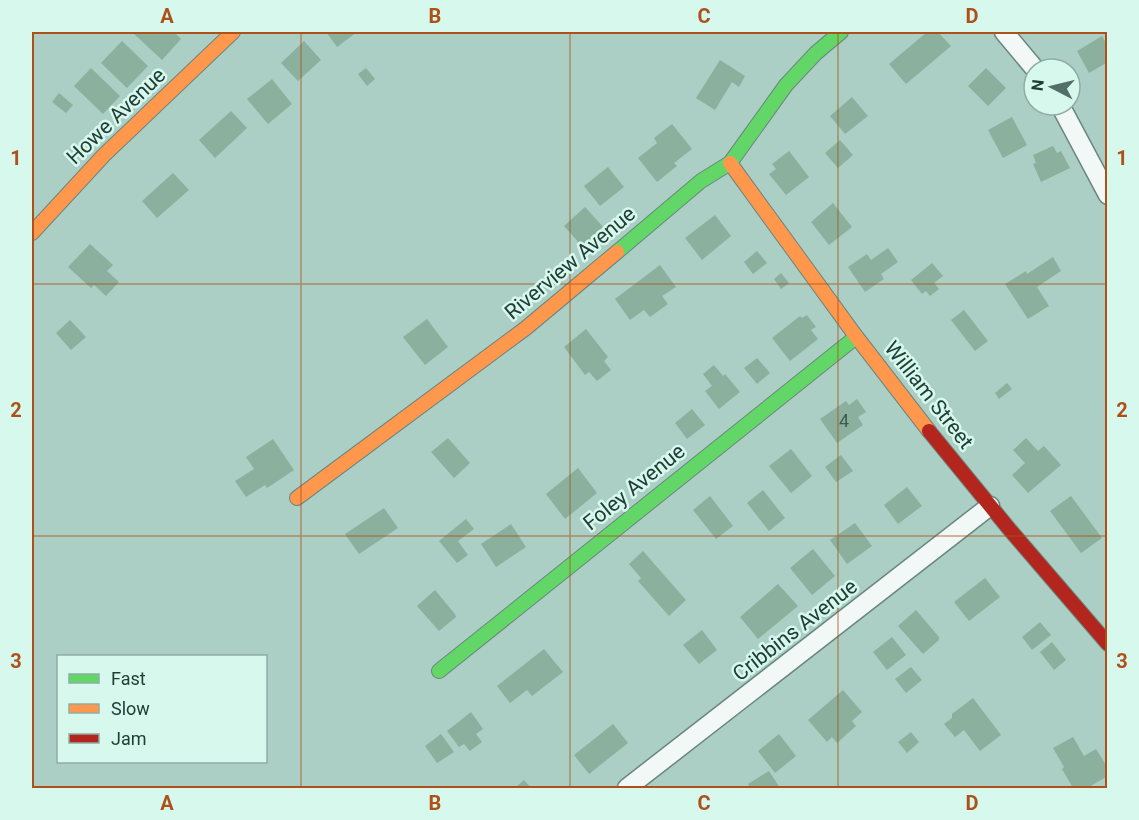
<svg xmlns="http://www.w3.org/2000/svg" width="1139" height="820" viewBox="0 0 1139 820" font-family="Roboto,sans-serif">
<rect width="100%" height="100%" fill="#abcfc4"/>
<path fill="#8bb09e" d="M135,32H174L181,39L162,60L133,33Z
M326,32H357L337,47Z
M927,32H938L951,46L906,84L889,64Z
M1102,36L1108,46V62L1089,73L1077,51Z
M122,41L148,66L127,88L101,63Z
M304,41L321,60L298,81L281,63Z
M720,60L745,76L739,87L732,82L715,110L696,98Z
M91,68L120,96L103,114L74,86Z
M366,68L375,79L367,86L358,74Z
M986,68L1006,88L988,106L968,86Z
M272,79L292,104L268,124L247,99Z
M59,93L73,105L66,113L52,102Z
M852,97L868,116L845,134L830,116Z
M231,111L247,128L215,158L199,140Z
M1012,117L1027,145L1003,158L988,130Z
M672,124L692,149L674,163L677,166L657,182L638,158L657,143L654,138Z
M840,140L853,155L838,168L825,153Z
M1053,146L1057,153L1061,151L1070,168L1041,182L1033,164L1036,163L1033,155Z
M789,151L809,177L786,195L769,174L776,169L772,164Z
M608,167L624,187L600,206L584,186Z
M173,173L189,190L157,218L142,201Z
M833,203L852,227L829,245L811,222Z
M585,207L603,227L582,246L564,226Z
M715,215L731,236L702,260L685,238Z
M90,244L113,265L107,271L119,282L106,296L94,285L91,288L68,267Z
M888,248L898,262L881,274L884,279L865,292L848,267L867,254L871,260Z
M757,251L767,263L753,274L744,262Z
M1053,257L1061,271L1037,287L1049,306L1028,319L1005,284L1026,271L1027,274Z
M932,263L943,276L934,283L939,289L930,296L926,291L922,294L911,280Z
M660,265L676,287L662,296L668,304L650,317L644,310L630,320L615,299Z
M781,273L789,283L781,289L774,279Z
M964,310L988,341L975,351L951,320Z
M807,315L816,327L811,330L818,339L790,361L772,338L800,316L802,318Z
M427,319L448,347L425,365L403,337Z
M70,320L86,337L71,350L56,333Z
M586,329L608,357L604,361L611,370L597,381L589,372L585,375L564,347Z
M757,358L770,373L757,384L744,368Z
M714,365L723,376L725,374L740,392L719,409L705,391L712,386L703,374Z
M1007,383L1012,389L999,399L995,393Z
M857,399L866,412L858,417L863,425L837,443L820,419L846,401L849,405Z
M692,409L705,425L687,439L675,423Z
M448,438L470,463L454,478L431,452Z
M1026,438L1038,451L1044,446L1061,465L1028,493L1012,475L1025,463L1013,450Z
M273,439L294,470L267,488L265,485L246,497L235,481L254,469L246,457Z
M791,449L812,476L791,493L769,466Z
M841,455L853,471L836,482L825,467Z
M578,468L597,493L565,519L546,494Z
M907,487L922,506L898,524L884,505Z
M763,490L785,518L769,531L747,503Z
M710,496L733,526L716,539L693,510Z
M1071,496L1102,538L1081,553L1050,511Z
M384,508L398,528L359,554L345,534Z
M466,519L474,529L458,541L468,555L457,563L439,541Z
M855,523L872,546L847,564L830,540Z
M511,524L526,547L496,567L481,544Z
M813,549L835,576L812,595L790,568Z
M643,551L686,600L669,616L638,581L641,578L629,564Z
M985,578L1000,597L969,621L954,602Z
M778,584L798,606L758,639L740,617Z
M435,590L455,614L456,617L439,631L417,606Z
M916,610L939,637V640L923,654L898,626Z
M1040,622L1051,635L1032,650L1022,637Z
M702,630L717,650L699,664L683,645Z
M892,637L906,655L887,670L873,652Z
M1052,642L1066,660L1054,670L1040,652Z
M544,649L563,672L532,696L527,690L510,703L497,686Z
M911,667L922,680L906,693L895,679Z
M843,690L862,712L852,721L856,726L837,743L832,737L827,742L808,720Z
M973,698L1001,735L980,751L964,730L955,737L944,724L952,718V714Z
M471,712L483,729L476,734L482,742L470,751L464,744L459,747L447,731Z
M613,724L628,743L589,774L574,755Z
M911,732L919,742L907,753L898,742Z
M441,734L454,752L437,763L425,746Z
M779,734L796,756L775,773L758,751Z
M1073,737L1084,756L1096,749L1108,768V776L1087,788H1073L1062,769L1064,767L1053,748Z
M769,771L780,788H751L748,784Z
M524,780L531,788H515Z"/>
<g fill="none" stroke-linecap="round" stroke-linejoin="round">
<defs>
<path id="street" d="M1004,32L1035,69
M1060,105L1108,195
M627,788L990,506"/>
<path id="fast" d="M617,252L701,181L730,163L786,85L816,53L841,32
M439,671L856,337"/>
<path id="slow" d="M730,163L855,335L929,431
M32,233L104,155L233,32
M297,498L526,328L617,252"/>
<path id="jam" d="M929,431L1010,530L1108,644"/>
</defs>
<use href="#street" stroke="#6a867f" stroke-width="21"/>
<use href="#fast" stroke="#6a867f" stroke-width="16"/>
<use href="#slow" stroke="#6a867f" stroke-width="16"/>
<use href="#jam" stroke="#6a867f" stroke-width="16"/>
<use href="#street" stroke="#f2f8f6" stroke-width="18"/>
<use href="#fast" stroke="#63d668" stroke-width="14"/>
<use href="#slow" stroke="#ff974d" stroke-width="14"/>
<use href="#jam" stroke="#b3261e" stroke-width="14"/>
</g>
<path fill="none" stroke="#ad5118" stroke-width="1.5" stroke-opacity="0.55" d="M301,32V788M570,32V788M838,32V788M32,284H1108M32,536H1108"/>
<g text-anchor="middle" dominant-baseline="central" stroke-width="5" stroke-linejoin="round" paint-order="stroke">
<g font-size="18" fill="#3c5a4f">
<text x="844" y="420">4</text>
</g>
<g font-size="21" fill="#223d35" stroke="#d7f8ed">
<text transform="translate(116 116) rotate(-44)">Howe Avenue</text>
<text transform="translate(570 263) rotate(-40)">Riverview Avenue</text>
<text transform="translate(929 395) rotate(52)">William Street</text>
<text transform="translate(634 487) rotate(-39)">Foley Avenue</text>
<text transform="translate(795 630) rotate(-38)">Cribbins Avenue</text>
</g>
</g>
<rect width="1139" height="820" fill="none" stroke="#d7f8ed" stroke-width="66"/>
<rect x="57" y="655" width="210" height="108" fill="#d7f8ed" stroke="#8fada3" stroke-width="1.5"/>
<rect x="69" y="674" width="30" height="9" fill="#63d668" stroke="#8fada3" stroke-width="1.5"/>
<text x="111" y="685" font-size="18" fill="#223d35">Fast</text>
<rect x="69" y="704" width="30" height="9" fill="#ff974d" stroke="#8fada3" stroke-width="1.5"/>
<text x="111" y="715" font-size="18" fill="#223d35">Slow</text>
<rect x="69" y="734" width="30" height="9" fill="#b3261e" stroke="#8fada3" stroke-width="1.5"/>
<text x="111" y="745" font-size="18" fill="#223d35">Jam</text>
<g transform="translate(1052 87) rotate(277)"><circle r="28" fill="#d7f8ed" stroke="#8fada3" stroke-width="1.5"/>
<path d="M0-4.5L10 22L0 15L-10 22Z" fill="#527067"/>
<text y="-9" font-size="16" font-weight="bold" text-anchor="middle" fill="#223d35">N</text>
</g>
<rect x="33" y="33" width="1073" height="754" fill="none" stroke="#ad5118" stroke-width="2"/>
<g font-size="20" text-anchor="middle" font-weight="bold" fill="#ad5118">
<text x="167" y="23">A</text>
<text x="435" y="23">B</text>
<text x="704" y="23">C</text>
<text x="972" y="23">D</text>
<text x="16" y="165">1</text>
<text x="1122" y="165">1</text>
<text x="16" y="417">2</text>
<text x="1122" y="417">2</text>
<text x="16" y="668">3</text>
<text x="1122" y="668">3</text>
<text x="167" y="810">A</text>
<text x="435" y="810">B</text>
<text x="704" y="810">C</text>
<text x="972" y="810">D</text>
</g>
</svg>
